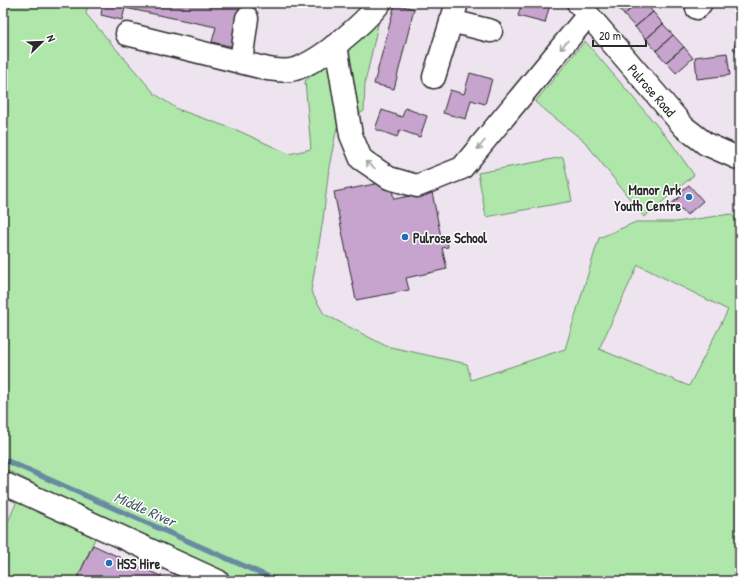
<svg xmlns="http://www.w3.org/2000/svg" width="743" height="584" viewBox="0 0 743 584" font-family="'Patrick Hand',sans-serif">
<rect width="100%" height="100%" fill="#eee4f0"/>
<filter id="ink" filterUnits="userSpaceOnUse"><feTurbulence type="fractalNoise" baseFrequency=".025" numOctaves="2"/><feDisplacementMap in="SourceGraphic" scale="8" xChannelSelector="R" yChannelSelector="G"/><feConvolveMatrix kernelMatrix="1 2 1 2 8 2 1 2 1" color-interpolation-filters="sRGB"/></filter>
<g filter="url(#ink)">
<path fill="#afe7ab" stroke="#6d896b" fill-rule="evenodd" d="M3,3H88L86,14L155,94L182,112L180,110L239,131L289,154L311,149L305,81L379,20L365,83L364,111L337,127L329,167L323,220L311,291L324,314L386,346L467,364L471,380L565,349L599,238L636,222H676L731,214L740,225V581H240L100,517L3,468ZM638,265L728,310L689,386L599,349Z
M585,41L670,141L694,175L644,217L585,142L535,102Z
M563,157L572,201L486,217L478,173Z
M18,499L97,534L76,581H3V533Z"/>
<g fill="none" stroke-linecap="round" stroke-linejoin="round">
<path stroke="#688ba1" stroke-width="5.5" d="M3,459L278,581"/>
</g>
<path fill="#c7a4ce" stroke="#2b2b2b" d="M103,3H243L234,47L212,42L216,27L125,8L122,20L101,15Z
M522,3L550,4L545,23L518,16Z
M614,3H637L624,15Z
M637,3H645L653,12L635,27L624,15Z
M395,4L414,9L394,89L374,84Z
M653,12L663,24L646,39L635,27Z
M663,24L673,35L656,51L646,39Z
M740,34V53L733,49Z
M673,35L684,47L666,62L656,51Z
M684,47L693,58L676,73L666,62Z
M727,53L730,75L697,79L695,57Z
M470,73L492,79L485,104L471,100L466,119L443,113L450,90L464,94Z
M405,108L427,116L420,137L400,130L397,137L375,129L382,110L402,117Z
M390,181L394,199L432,192L441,237L446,236L448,247L442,248L447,269L406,278L409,290L356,300L334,192Z
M689,185L703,201L687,215L682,209L677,213L670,205L683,194L681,191Z
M93,545L171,581H76Z"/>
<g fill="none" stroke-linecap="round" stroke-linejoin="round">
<defs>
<path id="minor" d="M578,3L684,127L706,144L740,159
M697,8L701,3
M451,21L491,31
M127,34L268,69C277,70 286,72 295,69C321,61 363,24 380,3
M334,46L337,51L351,135L361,159L389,178L417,186L462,168L588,15
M241,62L247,18
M434,77L457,3
M3,483L218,581"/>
</defs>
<use href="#minor" stroke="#2b2b2b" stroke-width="25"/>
<use href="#minor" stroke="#fff" stroke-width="22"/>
</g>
<defs><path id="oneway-shaft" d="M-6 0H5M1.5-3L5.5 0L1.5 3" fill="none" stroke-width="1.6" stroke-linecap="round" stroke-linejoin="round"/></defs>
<g stroke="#a0a0a0">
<use href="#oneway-shaft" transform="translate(564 45) rotate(130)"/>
<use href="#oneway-shaft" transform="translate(481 145) rotate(130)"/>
<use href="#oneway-shaft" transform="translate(370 165) rotate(-145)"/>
</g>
</g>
<g fill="#1f6fb2" stroke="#fff" stroke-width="1.5">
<circle cx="689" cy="197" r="4"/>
<circle cx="405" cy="237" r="4"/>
<circle cx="109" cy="563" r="4"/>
</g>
<g text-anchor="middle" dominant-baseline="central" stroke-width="3" stroke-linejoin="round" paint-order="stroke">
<g font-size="14" fill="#2b2b2b" stroke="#fff">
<text transform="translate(652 90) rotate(49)">Pulrose Road</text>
</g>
<g font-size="14" font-weight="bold" fill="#2b2b2b" stroke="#fff" text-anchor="start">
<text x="681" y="189" text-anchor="end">Manor Ark<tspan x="681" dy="16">Youth Centre</tspan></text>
<text x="413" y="237">Pulrose School</text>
<text x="117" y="563">HSS Hire</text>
</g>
<g font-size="15" font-style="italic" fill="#495b66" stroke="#fff">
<text transform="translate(145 509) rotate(24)">Middle River</text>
</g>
</g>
<rect width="743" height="584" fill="none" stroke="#fff" stroke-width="16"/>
<rect x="8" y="8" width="727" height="568" fill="none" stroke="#2b2b2b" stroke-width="1.5" filter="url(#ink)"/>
<g transform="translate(42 42) rotate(67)" stroke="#ffffff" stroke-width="3" paint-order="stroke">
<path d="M0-3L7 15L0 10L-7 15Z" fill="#2b2b2b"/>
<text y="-6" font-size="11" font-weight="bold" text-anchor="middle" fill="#2b2b2b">N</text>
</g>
<path d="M593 40v6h53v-6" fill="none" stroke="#2b2b2b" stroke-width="2"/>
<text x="599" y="40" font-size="12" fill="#2b2b2b" stroke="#ffffff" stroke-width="3" paint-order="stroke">20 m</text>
</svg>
